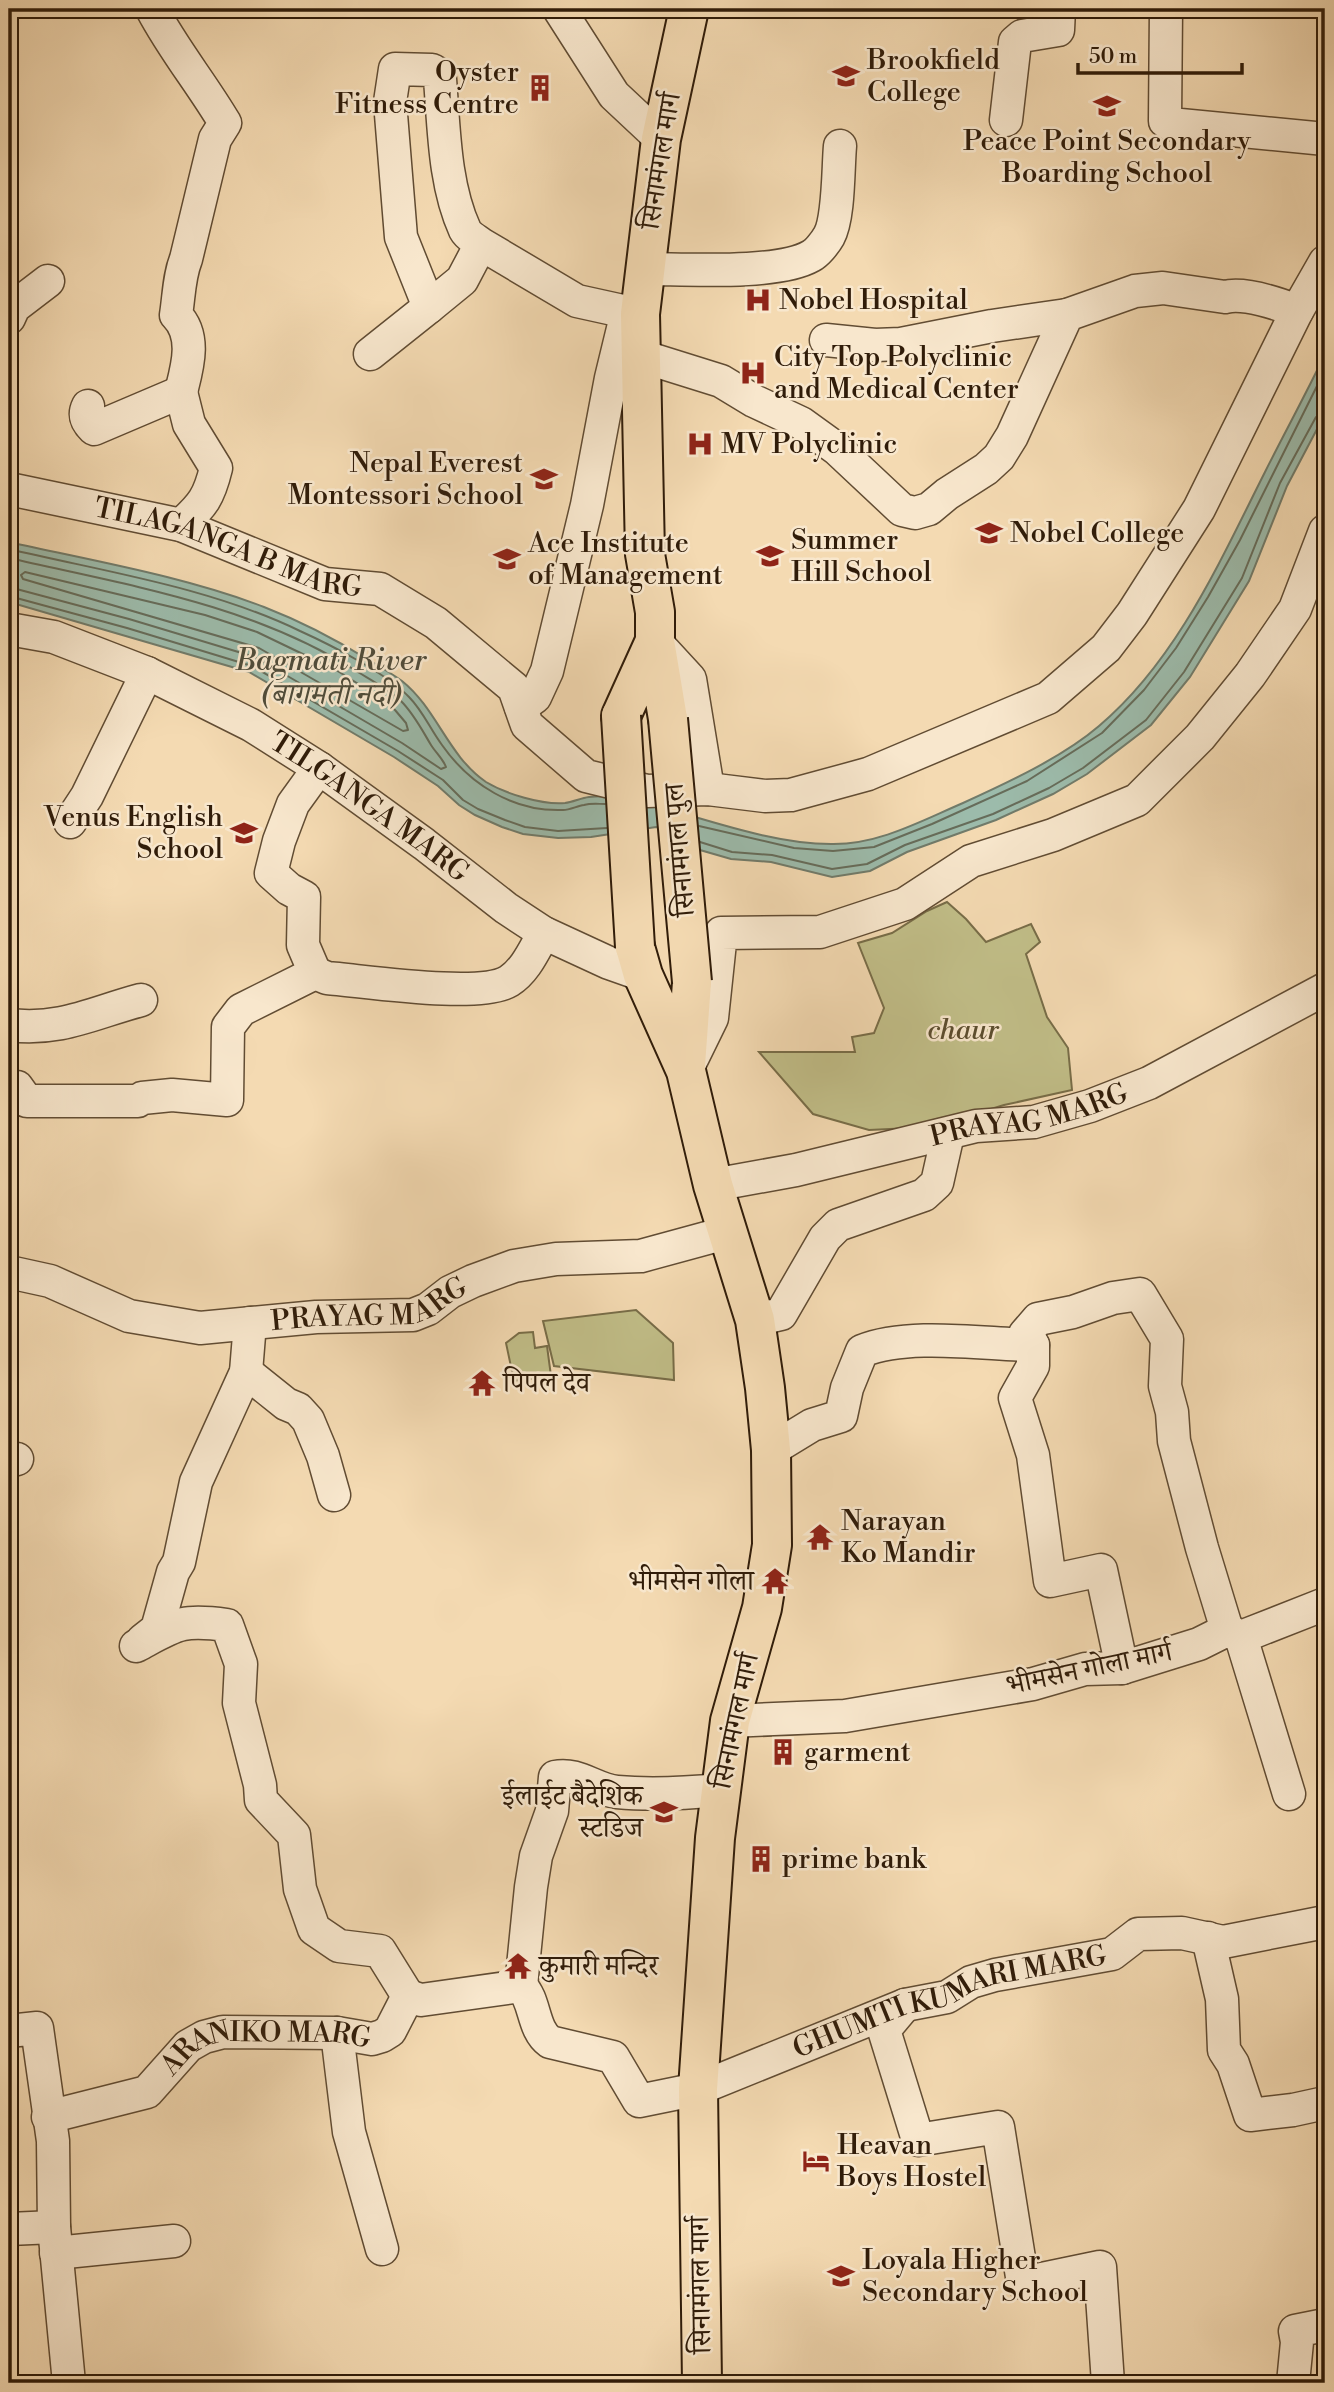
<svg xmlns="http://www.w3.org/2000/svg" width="1334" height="2392" viewBox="0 0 1334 2392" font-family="'Libre Bodoni','Noto Serif Devanagari',serif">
<rect width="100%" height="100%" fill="#f4dab2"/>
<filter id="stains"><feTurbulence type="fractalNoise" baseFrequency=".00286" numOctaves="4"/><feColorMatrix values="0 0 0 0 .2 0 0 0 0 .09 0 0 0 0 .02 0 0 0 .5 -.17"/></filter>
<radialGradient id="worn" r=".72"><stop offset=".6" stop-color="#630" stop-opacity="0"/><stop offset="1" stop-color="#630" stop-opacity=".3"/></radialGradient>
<path fill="#c1be88" stroke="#786d48" stroke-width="2" d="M947,902L966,919L986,942L1031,924L1040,942L1026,954L1047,1017L1068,1048L1072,1090L1004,1105L932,1127L869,1130L813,1114L759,1052H855L852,1037L874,1033L884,1008L858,943L892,933L927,911Z
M636,1310L673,1343L674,1380L554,1366L543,1321Z
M533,1332L535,1348L547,1346L551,1376L514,1381L506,1343L519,1333Z"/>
<path fill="#9cbbab" stroke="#717b6a" stroke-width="2" d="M1325,354V414L1287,486L1249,581L1190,677L1151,725L1087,774L1053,794L996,820L907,852L870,871L832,877L771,862L731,859L700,850L666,829L656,827L591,837L558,838L523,834L502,827L475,815L459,805L438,786L394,757L249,672L9,602V542C93,561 183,576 264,607C300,621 335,639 367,659C379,666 391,673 402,681C437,709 448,756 486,782C506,794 542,805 565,803C573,802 581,798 589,797C608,795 628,798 646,803C704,818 771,844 831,844C878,845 921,821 963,803C1007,783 1063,757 1099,726C1177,660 1220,561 1265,472C1285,432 1306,394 1325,354Z"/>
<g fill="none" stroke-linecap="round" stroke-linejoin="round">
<path stroke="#666c5a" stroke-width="2" d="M9,549C106,572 209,587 300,631C331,645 386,673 409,697C423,711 430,729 442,745C470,785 514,812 563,810C570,810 577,806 584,805C591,803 598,804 605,804
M9,558C126,585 249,604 353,669C369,679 387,688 401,701C414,714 422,730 431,745C436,753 443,759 446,767L441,769L402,743L255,657L129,619L9,587
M25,572L205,615L257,632L336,670L384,700L395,710L406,723L408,730L403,731L259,648L23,579L21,575Z
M9,596L127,628L252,666L398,751L443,780L463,800L478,809L505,820L525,827L558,831L607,828
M699,826L794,848L833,851L874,847L932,824L1027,781L1102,733L1144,690L1176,648L1208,597L1240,540L1325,370
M700,842L732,852L772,855L832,869L867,864L905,845L993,814L1049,788L1083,768L1146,720L1184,672L1242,578L1280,483L1316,417L1325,412"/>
<defs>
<g id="minor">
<path d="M152,9C173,49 202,84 225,123L215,139L186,259C179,276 179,296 176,315C197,336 187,368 181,392"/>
<path d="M559,9L614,95L661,139"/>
<path d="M1166,9L1165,121L1170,124L1325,139"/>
<path d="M1006,120L1015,42L1022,36L1058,30L1059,9"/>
<path d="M481,244C476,240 468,236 465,230C444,184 444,128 440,79L437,73L432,70L395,69L390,102L401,237L429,307L462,280L481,244L577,301L627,312"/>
<path d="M646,269C686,269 778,275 811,256C817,253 825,243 829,236C839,218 838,168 840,146"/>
<path d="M9,318L14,307L48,281"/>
<path d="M826,340L875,345L901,344L992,326L1067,315"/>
<path d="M370,354L429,307"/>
<path d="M641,356L721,381L754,401L801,423L837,449L902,510L915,513L929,509L947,494L986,469L999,457L1012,436L1067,315L1135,291L1163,288L1225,297C1244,292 1279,304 1297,311"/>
<path d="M88,406C83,416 87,422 94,429L181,392L189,424L216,468C209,497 203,505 181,525"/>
<path id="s1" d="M9,489L181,525L325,584L380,589L436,623L514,688L527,725L586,776L647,791L708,789L765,796L791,795L868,774L1048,698L1106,648L1132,614L1199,509L1297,311L1325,262"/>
<path id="s2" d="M9,629L54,637L147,673L251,725L319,768L424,844L506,908L544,933L609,963L643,975"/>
<path d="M655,641L690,679L708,789"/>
<path d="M521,707L535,697L547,671L587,505L611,378L627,312L640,314"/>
<path d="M70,822L87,796L147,673"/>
<path d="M315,973L303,945L304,897L289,889L271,873L279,841L293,804L319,768"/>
<path d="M9,1025C62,1031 92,1013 141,1000"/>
<path d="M690,1063L712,1018L721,933L820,932L905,904L971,861L1053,835L1137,800L1200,737L1250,675L1295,609L1325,531"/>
<path d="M9,1087H17L27,1101H138L142,1098L172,1095L227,1100L228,1027L241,1010L315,973L327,978C365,981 480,999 509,981C526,970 534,950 544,933"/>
<path id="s3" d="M713,1185L796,1170L976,1126L1034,1122L1090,1106L1149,1083L1325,989"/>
<path id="s4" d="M9,1272L50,1281L129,1316L200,1328L316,1317L413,1315L428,1309L450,1292L473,1281L514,1266L556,1259L641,1256L729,1232"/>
<path d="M755,1320L781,1314L825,1238L838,1225L924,1195L937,1183L948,1134"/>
<path d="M1033,1345V1366L1015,1398L1033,1455L1050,1581L1101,1570L1122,1668"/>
<path d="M246,1372L286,1404L298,1409L308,1420L323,1456L334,1495"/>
<path d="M771,1450L812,1425L841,1416L847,1388L862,1351C908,1332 983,1344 1033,1345L1025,1334L1038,1319L1073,1312L1113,1298L1140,1294L1167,1339L1165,1386L1172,1412L1174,1441L1202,1548L1227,1630"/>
<path d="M9,1461L17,1459"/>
<path d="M1241,1637L1289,1794"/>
<path d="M143,1640L157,1629L173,1572L179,1562L196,1482L246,1372L250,1323"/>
<path d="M136,1646C177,1624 180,1619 227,1625L241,1664L239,1703L260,1785L261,1800L294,1835L300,1889L314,1929L339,1946L380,1951L408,1996"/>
<path d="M730,1721L845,1716L1033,1684L1085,1669L1122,1668L1199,1644L1227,1630L1241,1637L1325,1604"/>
<path d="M1208,1938L1222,1999L1224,2050L1233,2064L1250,2115L1293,2110L1325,2103"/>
<path id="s5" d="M521,1986C536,2001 532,2029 550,2042L613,2057L639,2101L698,2089L905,2005L947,1997L971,1982L995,1975L1112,1954L1138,1934L1182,1933L1223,1942L1325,1922"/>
<path d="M521,1986L531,1887L536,1856L552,1811L555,1777C578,1772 595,1790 617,1792C650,1795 688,1793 720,1790"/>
<path d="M905,2005L884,2030L918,2140L998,2127L1023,2283L1100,2267L1108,2383"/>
<path d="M9,2031L37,2028L53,2141L54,2227L69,2383"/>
<path d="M337,2033L349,2132L382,2249"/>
<path id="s6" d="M48,2117L147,2092L188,2046L204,2037L223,2032L337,2033L372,2039L382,2036L390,2031L408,1996L421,2000L521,1986"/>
<path d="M9,2229L54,2227"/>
<path d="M56,2253L174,2241"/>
<path d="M1293,2383L1297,2342L1295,2331L1325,2325"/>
</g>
<path id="major" d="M621,716L655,641
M668,719L655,641V612L645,554L640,314L661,139L689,9
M635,947L643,975L686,1071L713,1185L755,1320L765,1388L771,1450L772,1545L762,1608L730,1721L715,1838L698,2089L702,2383
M686,1065L692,982"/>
</defs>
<use href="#minor" stroke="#614c33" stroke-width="35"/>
<use href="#major" stroke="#301c09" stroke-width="42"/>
<use href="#minor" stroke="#f8e7cd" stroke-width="32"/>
<use href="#major" stroke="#f4dab2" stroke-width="38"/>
<defs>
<path id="major-bridge" d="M621,716L635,947
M668,719L692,982"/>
</defs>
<use href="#major-bridge" stroke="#301c09" stroke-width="42" stroke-linecap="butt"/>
<use href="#major-bridge" stroke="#f4dab2" stroke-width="38"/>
</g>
<defs>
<symbol id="university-bare" viewBox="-9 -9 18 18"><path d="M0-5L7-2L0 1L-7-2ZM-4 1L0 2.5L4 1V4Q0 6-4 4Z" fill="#8f2418" stroke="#f8e7cd" stroke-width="2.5" paint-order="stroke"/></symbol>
<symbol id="building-bare" viewBox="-9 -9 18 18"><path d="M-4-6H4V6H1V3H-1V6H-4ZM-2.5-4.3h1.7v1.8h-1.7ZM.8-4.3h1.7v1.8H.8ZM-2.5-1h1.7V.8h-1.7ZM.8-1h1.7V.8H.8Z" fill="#8f2418" stroke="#f8e7cd" stroke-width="2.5" paint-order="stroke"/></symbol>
<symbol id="school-bare" viewBox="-9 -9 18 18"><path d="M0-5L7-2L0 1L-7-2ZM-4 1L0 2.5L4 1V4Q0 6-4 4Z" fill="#8f2418" stroke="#f8e7cd" stroke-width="2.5" paint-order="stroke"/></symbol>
<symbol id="hospital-bare" viewBox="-9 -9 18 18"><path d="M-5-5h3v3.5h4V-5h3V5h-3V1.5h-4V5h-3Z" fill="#8f2418" stroke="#f8e7cd" stroke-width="2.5" paint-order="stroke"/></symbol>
<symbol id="temple-bare" viewBox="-9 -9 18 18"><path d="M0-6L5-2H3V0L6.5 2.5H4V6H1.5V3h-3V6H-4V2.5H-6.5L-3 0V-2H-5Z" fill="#8f2418" stroke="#f8e7cd" stroke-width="2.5" paint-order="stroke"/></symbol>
<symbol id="hotel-bare" viewBox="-9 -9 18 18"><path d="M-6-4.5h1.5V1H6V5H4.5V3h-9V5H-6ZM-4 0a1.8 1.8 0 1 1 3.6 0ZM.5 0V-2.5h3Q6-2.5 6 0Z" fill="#8f2418" stroke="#f8e7cd" stroke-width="2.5" paint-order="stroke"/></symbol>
</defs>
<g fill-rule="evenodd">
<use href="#university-bare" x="827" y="57" width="38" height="38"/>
<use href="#building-bare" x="521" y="69" width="38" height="38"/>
<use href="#school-bare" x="1088" y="87" width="38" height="38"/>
<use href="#hospital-bare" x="739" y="281" width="38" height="38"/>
<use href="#hospital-bare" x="734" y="354" width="38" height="38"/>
<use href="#hospital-bare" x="681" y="425" width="38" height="38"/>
<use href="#school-bare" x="525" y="460" width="38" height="38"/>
<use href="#university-bare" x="970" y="514" width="38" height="38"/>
<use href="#school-bare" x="751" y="537" width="38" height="38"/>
<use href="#university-bare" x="488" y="540" width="38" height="38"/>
<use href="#school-bare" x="225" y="814" width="38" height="38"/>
<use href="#temple-bare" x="463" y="1364" width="38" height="38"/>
<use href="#temple-bare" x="801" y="1518" width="38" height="38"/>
<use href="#temple-bare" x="756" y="1562" width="38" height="38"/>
<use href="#building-bare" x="764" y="1733" width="38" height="38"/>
<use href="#school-bare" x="645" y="1793" width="38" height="38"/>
<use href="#building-bare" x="742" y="1840" width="38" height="38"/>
<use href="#temple-bare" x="499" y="1947" width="38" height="38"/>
<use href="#hotel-bare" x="797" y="2142" width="38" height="38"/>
<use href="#school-bare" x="822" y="2257" width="38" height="38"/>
</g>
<g text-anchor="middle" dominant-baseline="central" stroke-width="5" stroke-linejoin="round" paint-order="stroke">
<g font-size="28" fill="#301c09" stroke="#f8e7cd" text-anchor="start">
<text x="867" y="60">Brookfield<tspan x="867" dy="32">College</tspan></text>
<text x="519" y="72" text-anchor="end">Oyster<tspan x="519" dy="32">Fitness Centre</tspan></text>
<text x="1107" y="141" text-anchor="middle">Peace Point Secondary<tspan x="1107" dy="32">Boarding School</tspan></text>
<text x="779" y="300">Nobel Hospital</text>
<text x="774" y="357">City Top Polyclinic<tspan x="774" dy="32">and Medical Center</tspan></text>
<text x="721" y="444">MV Polyclinic</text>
<text x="523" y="463" text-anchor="end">Nepal Everest<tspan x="523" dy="32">Montessori School</tspan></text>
<text x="1010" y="533">Nobel College</text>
<text x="791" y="540">Summer<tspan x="791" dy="32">Hill School</tspan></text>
<text x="528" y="543">Ace Institute<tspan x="528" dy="32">of Management</tspan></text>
<text x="223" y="817" text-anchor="end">Venus English<tspan x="223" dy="32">School</tspan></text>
<text x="503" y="1383">पिपल देव</text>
<text x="841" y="1521">Narayan<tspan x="841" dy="32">Ko Mandir</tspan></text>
<text x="754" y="1581" text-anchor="end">भीमसेन गोला</text>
<text x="804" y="1752">garment</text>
<text x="643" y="1796" text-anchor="end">ईलाईट बैदेशिक<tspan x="643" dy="32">स्टडिज</tspan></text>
<text x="782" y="1859">prime bank</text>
<text x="539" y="1966">कुमारी मन्दिर</text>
<text x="837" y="2145">Heavan<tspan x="837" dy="32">Boys Hostel</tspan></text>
<text x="862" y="2260">Loyala Higher<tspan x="862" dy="32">Secondary School</tspan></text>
</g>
<g font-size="28" fill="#301c09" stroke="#f8e7cd">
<text transform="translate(661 161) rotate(-81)">सिनामंगल मार्ग</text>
<text stroke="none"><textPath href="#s1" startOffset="228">TILAGANGA B MARG</textPath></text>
<text stroke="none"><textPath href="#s2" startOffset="406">TILGANGA MARG</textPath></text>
<text transform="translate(680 850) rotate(-95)">सिनामंगल पुल</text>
<text stroke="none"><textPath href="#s3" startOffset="324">PRAYAG MARG</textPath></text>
<text stroke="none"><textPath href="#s4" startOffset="373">PRAYAG MARG</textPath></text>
<text transform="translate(1089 1669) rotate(-12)">भीमसेन गोला मार्ग</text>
<text transform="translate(736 1721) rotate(-78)">सिनामंगल मार्ग</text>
<text stroke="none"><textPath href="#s5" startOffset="508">GHUMTI KUMARI MARG</textPath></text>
<text stroke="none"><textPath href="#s6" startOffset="240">ARANIKO MARG</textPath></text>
<text transform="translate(701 2285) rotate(-91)">सिनामंगल मार्ग</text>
</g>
<g font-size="28" font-style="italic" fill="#5c4d2f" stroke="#f8e7cd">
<text x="963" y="1030">chaur</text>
</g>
<g font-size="30" font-style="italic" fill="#504c3a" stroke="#f8e7cd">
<text x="331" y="661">Bagmati River<tspan x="331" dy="34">(बागमती नदी)</tspan></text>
</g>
</g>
<rect width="1334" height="2392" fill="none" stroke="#f4dab2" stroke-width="35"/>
<rect x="10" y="10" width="1313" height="2371" fill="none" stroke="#301c09" stroke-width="3.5"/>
<rect x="18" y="18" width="1299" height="2357" fill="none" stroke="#301c09" stroke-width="2"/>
<path d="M1078 63v10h164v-10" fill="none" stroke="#301c09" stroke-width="3.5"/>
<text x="1089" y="63" font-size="21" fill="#301c09" stroke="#f8e7cd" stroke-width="5" paint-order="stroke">50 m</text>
<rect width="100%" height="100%" filter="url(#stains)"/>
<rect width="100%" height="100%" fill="url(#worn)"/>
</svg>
